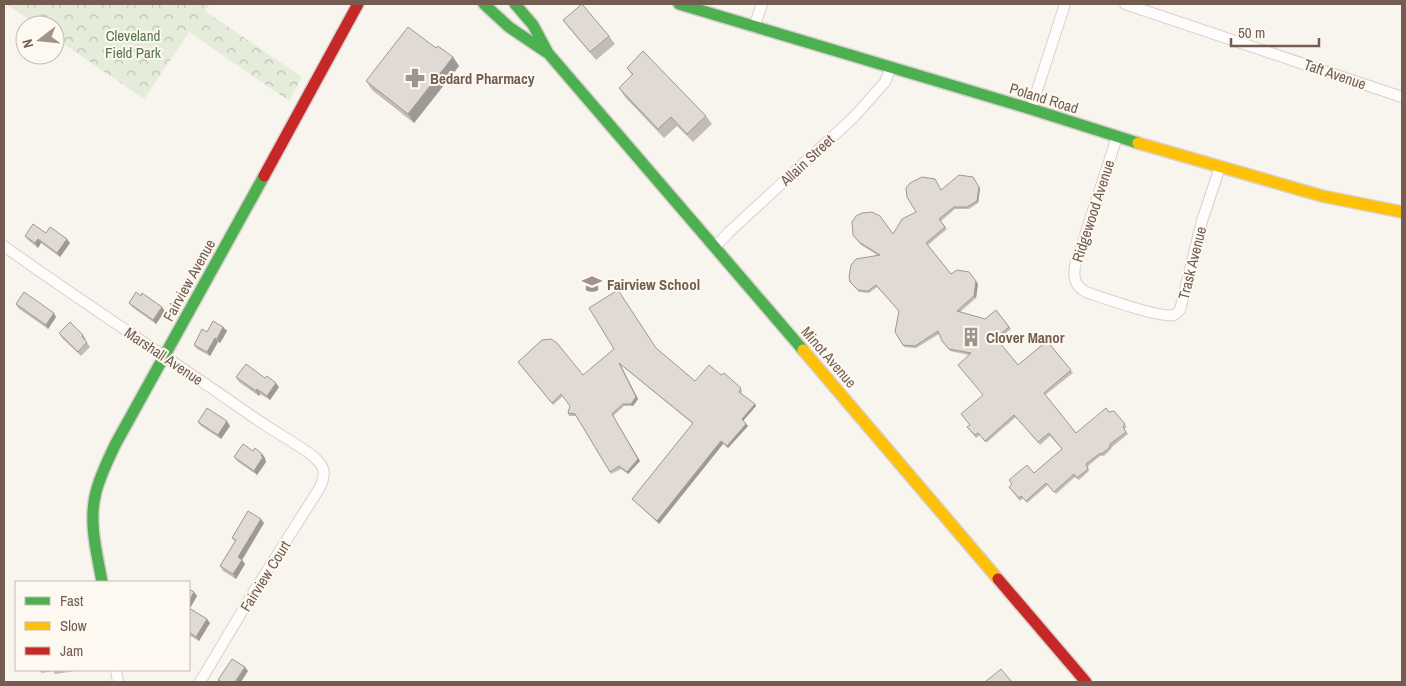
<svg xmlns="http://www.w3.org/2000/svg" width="1406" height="686" viewBox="0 0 1406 686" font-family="'Archivo Narrow',sans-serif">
<defs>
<pattern id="park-crowns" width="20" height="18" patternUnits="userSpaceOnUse" patternTransform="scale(1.25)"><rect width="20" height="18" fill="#e5edda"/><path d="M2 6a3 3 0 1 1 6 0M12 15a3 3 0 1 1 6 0" fill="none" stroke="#bec3b3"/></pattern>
</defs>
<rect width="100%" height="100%" fill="#f8f4ee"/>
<path fill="url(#park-crowns)" d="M8,4H210L205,11L302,77L289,101L189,32L144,99L55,38V25H37L8,5Z"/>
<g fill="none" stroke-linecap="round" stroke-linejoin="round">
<defs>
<path id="street" d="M1125,4L1402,97
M754,27L762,4
M1031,109L1065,4
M1117,137L1075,266C1073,278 1075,286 1086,292C1101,297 1162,319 1174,315C1176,314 1178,312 1180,310L1202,221L1220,167
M4,246C83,303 166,356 246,412C261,423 278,433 294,443C302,448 312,454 318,461C327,470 324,479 319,489L253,593L200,682
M715,247L729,232L854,117L885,82L891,68
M116,670L118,682"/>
<path id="fast" d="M484,4L509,27L546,52
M515,4L533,25L548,53L803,350
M679,4L1031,109L1138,143
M102,582C97,553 88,522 96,492C100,476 108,460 115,445L264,176"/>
<path id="slow" d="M1138,143L1322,196L1402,212
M803,350L998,579"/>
<path id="jam" d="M264,176L358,4
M998,579L1086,682"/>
</defs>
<use href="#street" stroke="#d7d1cc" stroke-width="12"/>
<use href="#fast" stroke="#d7d1cc" stroke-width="14"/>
<use href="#slow" stroke="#d7d1cc" stroke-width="14"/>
<use href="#jam" stroke="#d7d1cc" stroke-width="14"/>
<use href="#street" stroke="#fefdfc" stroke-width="10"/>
<use href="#fast" stroke="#4caf50" stroke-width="11"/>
<use href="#slow" stroke="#ffc107" stroke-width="11"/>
<use href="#jam" stroke="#c62828" stroke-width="11"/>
</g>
<path fill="#c2bbb6" d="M563,20L609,36L615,44L596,60L569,28Z
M436,48L453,57L459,66L414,123L372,90L366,81Z
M627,68L706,116L712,124L693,142L677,126L664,138L625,97L619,88L632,75Z
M973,177L980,189L978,203L969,209H955L941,221L947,229L928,245L951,274L978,284L976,298L960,312L985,319L996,310L1011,329L997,340L1018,365L1047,341L1073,373L1045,395L1076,433L1109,412L1127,427L1124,429L1128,434L1112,447L1111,449L1104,456H1100L1088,466L1089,471L1079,480L1075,477L1056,494L1048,485L1027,503L1023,498L1020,501L1009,487L1034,473L1062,449L1050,436L1040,445L1016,417L986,443L980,435L976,438L967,427L970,425L983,395L969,355L950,351L942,341L939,334L916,348L904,347L895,332L899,311L877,287L869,293L859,292L850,282L879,256L861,245L853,235L893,234L916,212L935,179L941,190Z
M46,233L70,243L60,257L41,243L38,248L28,240L25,236Z
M141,296L165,311L156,324L132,307L129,303Z
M16,304L56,317L48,329L18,308Z
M223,327L227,331L220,343L218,342L210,356L197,349L194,345L207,332Z
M59,333L83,335L86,339L85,340L90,347L81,356L62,338Z
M656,348L695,381L721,375L742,390L741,394L755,404L756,406L743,421L748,426L728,448L723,444L659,524L632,499L693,424L621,365L638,399L633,406H624L613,416L640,461L628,474L621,469L611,474L576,416H569L568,413L570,406L563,396L553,405L518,362L583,375Z
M236,377L279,387L270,400L260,394L259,396L239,382Z
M198,422L230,426L221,439L201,426Z
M253,451L262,454L265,458V459L266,462L257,475L237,461L234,457Z
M264,523L242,560L245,564L236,579L223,571L220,566L235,541L232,538Z
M189,589L194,592L197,596L190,608L210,623L199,641L189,635Z
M39,670H75V671L55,674L53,671L42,673Z"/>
<path fill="#9e9994" d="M453,57L459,66L414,123L408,114Z
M979,187L980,189L978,203L977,201Z
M38,239L41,243L38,248L35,243Z
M67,239L70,243L60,257L57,253Z
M976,281L978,284L976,298L974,296Z
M162,307L165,311L156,324L153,320Z
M54,313L56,317L48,329L46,325Z
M223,327L227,331L220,343L217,339Z
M215,338L218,342L210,356L207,352Z
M619,363L638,399L633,406L631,404Z
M276,383L279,387L270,400L267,396Z
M257,389L260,394L259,396L256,391Z
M755,404L756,406L743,421L742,419Z
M612,414L640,461L628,474L627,472Z
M227,421L230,426L221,439L218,435Z
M746,424L748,426L728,448L727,446Z
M721,441L723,444L659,524L657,521Z
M262,454L265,458V459L266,462L257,475L254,471Z
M261,519L264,523L242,560L245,564L236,579L233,574L238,557Z
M194,592L197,596L189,610V601Z
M207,619L210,623L199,641L196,637Z
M245,667L248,671L241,682H235Z"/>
<path fill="#e1dad4" stroke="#9e9994" d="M582,4L609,36L590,52L563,20Z
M408,27L436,48L438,46L453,57L408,114L366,81Z
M643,51L706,116L687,134L671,117L658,129L619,88L633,74L627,68Z
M959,175L973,177L979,187L977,201L967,207H954L939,219L945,227L926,243L951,274L957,270L969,272L976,281L974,296L957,311L985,319L996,310L1009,327L996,338L1018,365L1047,341L1071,370L1044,393L1076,433L1106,408L1109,412L1114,411L1125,424L1123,427L1126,432L1110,444V447L1103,453L1099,454L1086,464L1088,469L1077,478L1074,474L1054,492L1046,483L1026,501L1021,496L1019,498L1009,487L1012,484L1009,480L1027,465L1034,473L1062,449L1049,433L1038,442L1014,415L985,441L978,433L975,435L967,427L970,425L961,414L983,395L958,365L971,353L949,349L942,341L938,331L915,346L903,345L895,332L899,311L876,285L868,291L858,290L850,282L849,277L851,265L856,259L880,255L859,242L853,235L852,222L856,216L862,213L872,212L880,216L893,234L902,219L916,212L907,197L906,188L910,183L922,177L935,179L941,190Z
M33,224L46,233L50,227L67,239L57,253L38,239L35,243L25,236Z
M618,290L656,348L695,381L709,365L721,375L724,373L741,388L739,392L755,404L742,419L746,424L727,446L721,441L657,521L632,499L693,423L619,363L636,397L631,404H623L612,414L638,459L627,472L619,466L610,472L575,414L568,413L570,406L561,394L552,403L518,362L542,340L551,339L557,343L583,375L614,349L589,308Z
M24,292L54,313L46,325L16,304Z
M136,292L141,296L142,293L162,307L153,320L129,303Z
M213,321L223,327L217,339L215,338L207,352L194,345L202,329L207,332Z
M70,322L83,335L82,337L87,342L78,352L59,333Z
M246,364L265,378L267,376L276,383L267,396L257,389L256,391L236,377Z
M207,408L227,421L218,435L198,422Z
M243,444L253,451L255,448L262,454L261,456L263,457L254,471L234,457Z
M248,511L261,519L238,557L242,560L233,574L220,566L236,540L232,538Z
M189,589L194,592L189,601Z
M189,608L207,619L196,637L189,632Z
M232,659L245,667L235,682H222L218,680Z
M1001,669L1012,682H985Z"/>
<defs>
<symbol id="pharmacy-bare" viewBox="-9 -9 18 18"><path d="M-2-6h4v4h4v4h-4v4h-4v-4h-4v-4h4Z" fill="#a29287" stroke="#fdf9f1" stroke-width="2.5" paint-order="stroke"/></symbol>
<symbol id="school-bare" viewBox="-9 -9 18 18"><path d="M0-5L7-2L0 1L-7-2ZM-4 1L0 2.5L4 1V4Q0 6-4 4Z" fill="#a29287" stroke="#fdf9f1" stroke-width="2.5" paint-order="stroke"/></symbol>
<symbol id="building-bare" viewBox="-9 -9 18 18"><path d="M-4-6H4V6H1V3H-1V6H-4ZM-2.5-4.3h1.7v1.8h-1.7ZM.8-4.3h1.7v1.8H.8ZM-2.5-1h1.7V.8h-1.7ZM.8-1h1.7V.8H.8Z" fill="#a29287" stroke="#fdf9f1" stroke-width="2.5" paint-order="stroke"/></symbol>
</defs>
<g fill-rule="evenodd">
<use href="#pharmacy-bare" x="401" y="64" width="28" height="28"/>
<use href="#school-bare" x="578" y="270" width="28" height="28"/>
<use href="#building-bare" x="957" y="323" width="28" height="28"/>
</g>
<g text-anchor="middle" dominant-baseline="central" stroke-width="4" stroke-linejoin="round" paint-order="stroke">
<g font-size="15" fill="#57784a" stroke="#fdf9f1">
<text x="133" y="35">Cleveland<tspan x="133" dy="17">Field Park</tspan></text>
</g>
<g font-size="15" fill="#735d50" stroke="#fdf9f1">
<text transform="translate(1335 74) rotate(19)">Taft Avenue</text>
<text transform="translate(1044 98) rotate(17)">Poland Road</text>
<text transform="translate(807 160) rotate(-43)">Allain Street</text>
<text transform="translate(1093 211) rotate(-72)">Ridgewood Avenue</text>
<text transform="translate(1192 263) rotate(-76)">Trask Avenue</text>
<text transform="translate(189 280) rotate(-61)">Fairview Avenue</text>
<text transform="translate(164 356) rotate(34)">Marshall Avenue</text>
<text transform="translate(829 357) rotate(49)">Minot Avenue</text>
<text transform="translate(265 576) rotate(-58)">Fairview Court</text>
</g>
<g font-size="15" font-weight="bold" fill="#735d50" stroke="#fdf9f1" text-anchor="start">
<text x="430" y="78">Bedard Pharmacy</text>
<text x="607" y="284">Fairview School</text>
<text x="986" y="337">Clover Manor</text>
</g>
</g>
<rect width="1406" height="686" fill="none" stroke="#735d50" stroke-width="10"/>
<rect x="15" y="581" width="175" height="90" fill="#fdf9f1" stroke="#c6bbb1"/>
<rect x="25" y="597" width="25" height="8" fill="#4caf50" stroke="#c6bbb1"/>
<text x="60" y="606" font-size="15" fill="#735d50">Fast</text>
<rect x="25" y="622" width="25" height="8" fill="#ffc107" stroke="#c6bbb1"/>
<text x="60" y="631" font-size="15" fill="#735d50">Slow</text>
<rect x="25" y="647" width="25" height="8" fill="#c62828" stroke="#c6bbb1"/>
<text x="60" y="656" font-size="15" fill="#735d50">Jam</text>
<g transform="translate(40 40) rotate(254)"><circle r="24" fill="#fdf9f1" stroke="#c6bbb1"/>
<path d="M0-4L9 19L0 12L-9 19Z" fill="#a29287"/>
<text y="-8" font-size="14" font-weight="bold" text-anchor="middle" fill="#735d50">N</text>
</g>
<path d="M1231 38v8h88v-8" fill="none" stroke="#735d50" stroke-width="2.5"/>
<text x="1238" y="38" font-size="15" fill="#735d50" stroke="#fdf9f1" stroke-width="4" paint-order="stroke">50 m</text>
</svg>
